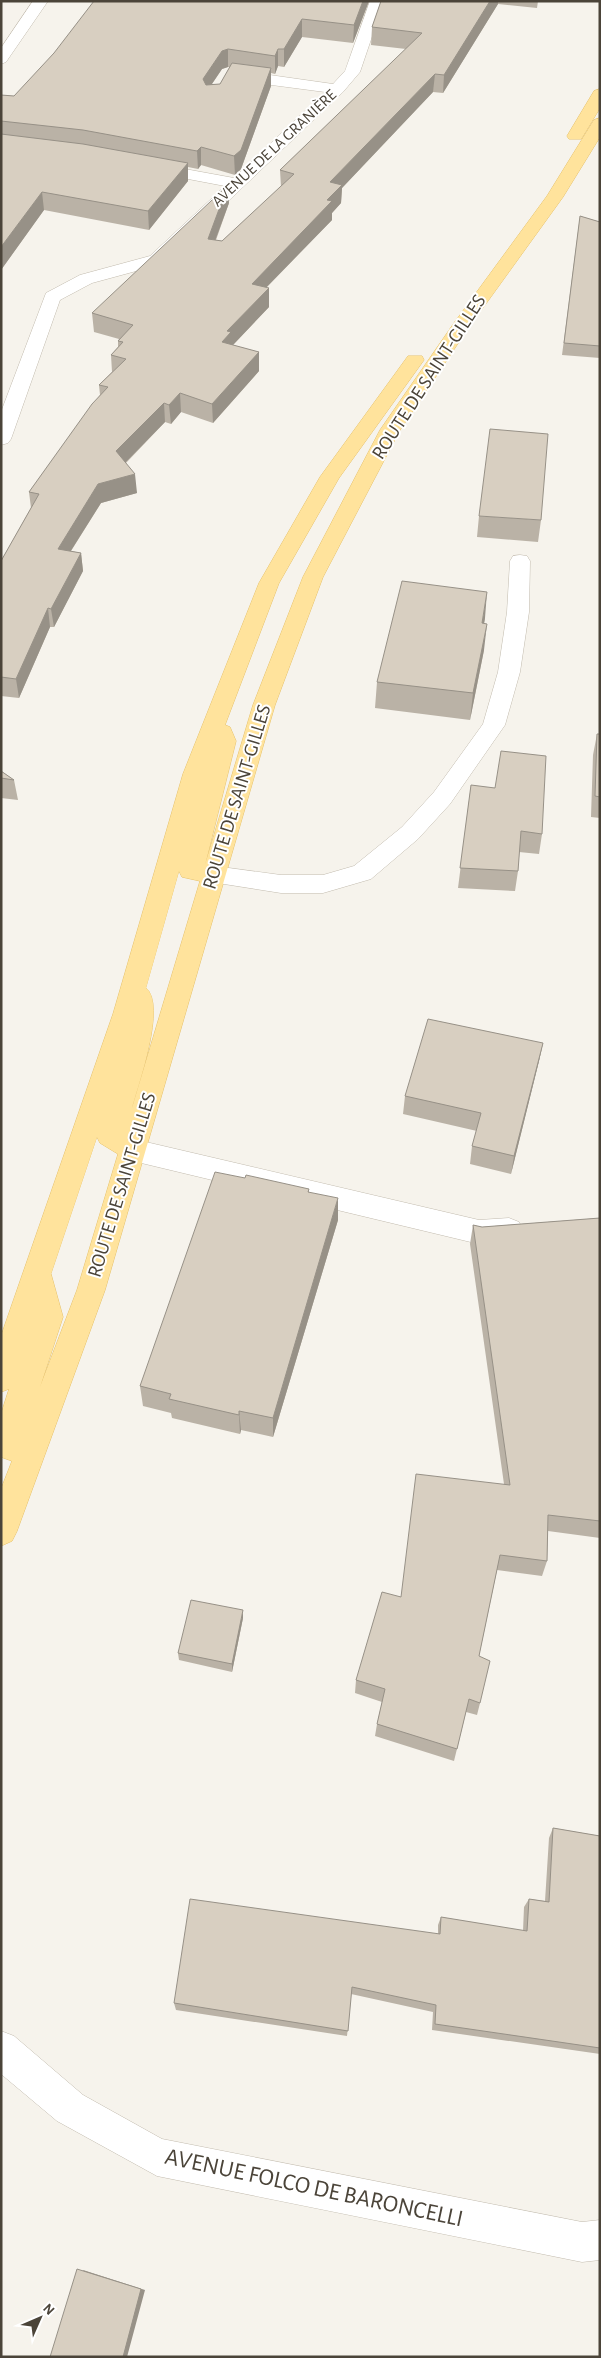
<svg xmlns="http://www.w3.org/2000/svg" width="601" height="2358" viewBox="0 0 601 2358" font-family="'Alegreya Sans',sans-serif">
<rect width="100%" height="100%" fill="#f6f3ec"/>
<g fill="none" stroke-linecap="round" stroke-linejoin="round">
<defs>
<path id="minor" d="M33,1H48L6,62L1,64V48Z
M370,1H384L360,72L343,92L162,264L92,283L60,300L11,439L8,443L1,445V412L46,293L80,275L150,256L225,186L146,171L144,168L146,165L152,163L234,178L325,92L234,80L229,78L226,75L229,72L234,70L333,84L345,71Z
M520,555L527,556L530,561L529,612L520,672L505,725L450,804L418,839L371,879L323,893H281L205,881L202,875L205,869L214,866L281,875H323L354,866L402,827L434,792L483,724L498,672L507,612L510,561L513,556Z
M133,1139L479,1220L509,1218L519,1222L523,1230L519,1238L509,1242L479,1244L133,1161L123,1158L119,1150L123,1142Z
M1,2031L14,2036L83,2095L162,2139L582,2222L600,2220V2260L582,2262L157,2176L57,2121L1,2074Z"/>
<path id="major" d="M600,89V108L583,136L581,139H569L567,136L594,91Z
M600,118V137L563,197L467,330L400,430L323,577L275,705L105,1290L17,1531L12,1541L1,1546V1489L12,1461L1,1457V1414L9,1389L1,1392V1336L113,1014L183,774L259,583L320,477L408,356H422L424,360L339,478L279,583L225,725L230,727L236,741L205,865L253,705L303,577L380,430L454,323L547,196L594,120ZM179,871L182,877L200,881L132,1108C138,1085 167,1005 146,988ZM97,1137L100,1143L118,1154L77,1290L40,1387L63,1317L51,1274Z"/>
</defs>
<use href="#minor" stroke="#c2bbae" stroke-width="1"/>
<use href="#major" stroke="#e6c16a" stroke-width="1"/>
<use href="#minor" fill="#fff" fill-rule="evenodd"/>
<use href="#major" fill="#ffe39c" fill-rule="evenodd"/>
</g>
<path fill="#bab2a6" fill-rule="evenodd" d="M369,1L353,43L302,37L284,67L278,66L275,74L271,73V86L241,169L235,175L201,165L198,169L188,167V181L149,230L44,210L1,270V95L14,96ZM228,67H230L220,84H212L222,69Z
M381,1H538L537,8L498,4L443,93L433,92L342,188L341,203L332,213V220L266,288H269V307L233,345L259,352V371L213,423L181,412L171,424L165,422L126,463L137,493L101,503L71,551L81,553L83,571L54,627H50L19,698L1,696V561L31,508L29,492L100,395L99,385L112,372L111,355L118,347V341L119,339L94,332L92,313L229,203L216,240L222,241L281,187L280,170L406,49L371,45L372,27Z
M580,216L600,222V358L562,355Z
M479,516L541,520L538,542L477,537Z
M485,618L484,624V650L470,720L375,708L377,682Z
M597,734H600V818L591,817L593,755Z
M1,771L14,780L18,800L1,798Z
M471,785L542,834L539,854L519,852L518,871L515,891L458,888Z
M543,1043L539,1061L511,1174L470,1164L472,1146L477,1131L403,1114L405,1096Z
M245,1178L309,1189V1192L338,1220L273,1437L241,1430L240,1434L172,1418L171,1413L143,1406L140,1386Z
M600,1218V1538L548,1531L547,1561L542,1576L497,1570L479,1656L480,1703L477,1715L466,1712L454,1761L375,1736L377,1724L382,1702L355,1693L356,1680L504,1484L470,1244L473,1225L482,1227Z
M243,1618L232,1672L179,1660L178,1653Z
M553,1828L600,1836V2054L432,2030L433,2012L351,1994L347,2036L176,2010L174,2003L438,1934V1925L441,1917L523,1931L524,1907L529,1899L545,1901L549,1838Z"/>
<path fill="#979187" d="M363,1H369L353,43L354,25Z
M490,1H498V4L443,93L444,75Z
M302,19V37L284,67V49Z
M228,49V67L222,69L203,97V79L222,51Z
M278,49V66L275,74V56Z
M271,68V86L241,169L235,175L234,156Z
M435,74L433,92L342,188L341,203L332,213V220L252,302V284L327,200L330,182Z
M201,147V165L198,169L197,151Z
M188,163V181L149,230L148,211Z
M228,185L229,203L209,257L208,239Z
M42,192L44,210L1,270V247Z
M269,288V307L232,346L222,342L227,331Z
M259,352V371L213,423L212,404Z
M180,393L181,412L171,424L169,405Z
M164,403L165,422L118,470L116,451Z
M135,474L137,493L101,503L60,568L58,549L98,484Z
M81,553L83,571L54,627L51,609Z
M487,592L485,618L479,650L482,623Z
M48,608L50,627L19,698L16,679Z
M487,624L484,650L470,720L473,693Z
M543,1043L539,1061L511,1174L514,1156Z
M338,1198V1220L273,1437V1418Z
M239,1411L241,1430L240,1434L239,1415Z
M243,1610V1618L232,1672V1664Z
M83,2270L145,2290L127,2357H123Z"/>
<path fill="#d8cfc1" stroke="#979187" d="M94,1H363L354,25L302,19L284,49H278L275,56L228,49L222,51L203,79L206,85L220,84L232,63L271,68L241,150L234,156L201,147L197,151L83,130L1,121V95L14,96L54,53Z
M381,1H490L444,75L435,74L330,182L342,185L327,200L332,201L252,284L269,288L227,331L231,332L222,342L259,352L212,404L180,393L169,405L164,403L116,451L135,474L98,484L58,549L81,553L51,609L48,608L16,679L1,677V561L39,494L29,492L92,404L108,387L99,385L126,359L111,355L123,342L118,341L133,325L92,313L228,185L208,239L222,241L294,174L280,170L422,33L372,27Z
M1,134L83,144L188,163L148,211L42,192L1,247Z
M580,216L600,222V346L564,343Z
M490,429L548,434L541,520L479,516Z
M402,581L487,592L482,623L487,624L473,693L377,682Z
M597,734H600V797L595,796Z
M501,751L546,756L542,834L521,831L518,871L460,868L471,785L495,788Z
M1,771L14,780L1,778Z
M428,1019L543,1043L514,1156L472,1146L481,1113L405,1096Z
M215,1172L245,1178L246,1175L309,1189L308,1192L338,1198L273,1418L239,1411V1415L169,1399L171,1394L140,1386Z
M600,1218V1521L548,1515L547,1561L500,1555L479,1656L490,1661L480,1703L469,1699L457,1749L377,1724L385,1689L356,1680L382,1592L401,1597L416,1474L510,1485L473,1225L482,1227Z
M191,1600L243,1610L232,1664L178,1653Z
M553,1828L600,1836V2048L435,2024L436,2005L352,1987L348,2031L174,2003L190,1899L440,1934L441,1917L527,1931L529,1899L549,1902Z
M77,2269L141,2289L123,2357H50Z"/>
<g text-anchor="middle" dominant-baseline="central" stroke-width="4" stroke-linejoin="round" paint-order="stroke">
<g font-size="16" fill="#4b4439" stroke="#fff">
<text transform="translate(274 148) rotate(-43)">AVENUE DE LA GRANIÈRE</text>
</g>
<g font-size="20" fill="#4b4439" stroke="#fff">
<text transform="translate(429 377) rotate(-57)">ROUTE DE SAINT-GILLES</text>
<text transform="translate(237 797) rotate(-73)">ROUTE DE SAINT-GILLES</text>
<text transform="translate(122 1185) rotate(-73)">ROUTE DE SAINT-GILLES</text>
</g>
<g font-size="24" fill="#4b4439" stroke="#fff">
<text transform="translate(314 2188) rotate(12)">AVENUE FOLCO DE BARONCELLI</text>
</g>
</g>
<rect width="601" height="2358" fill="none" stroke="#4b4439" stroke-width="5"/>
<g transform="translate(40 2318) rotate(45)" stroke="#ffffff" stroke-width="4" paint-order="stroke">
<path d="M0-4L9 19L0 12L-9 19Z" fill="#4b4439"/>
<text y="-8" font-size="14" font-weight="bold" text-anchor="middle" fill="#4b4439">N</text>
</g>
</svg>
